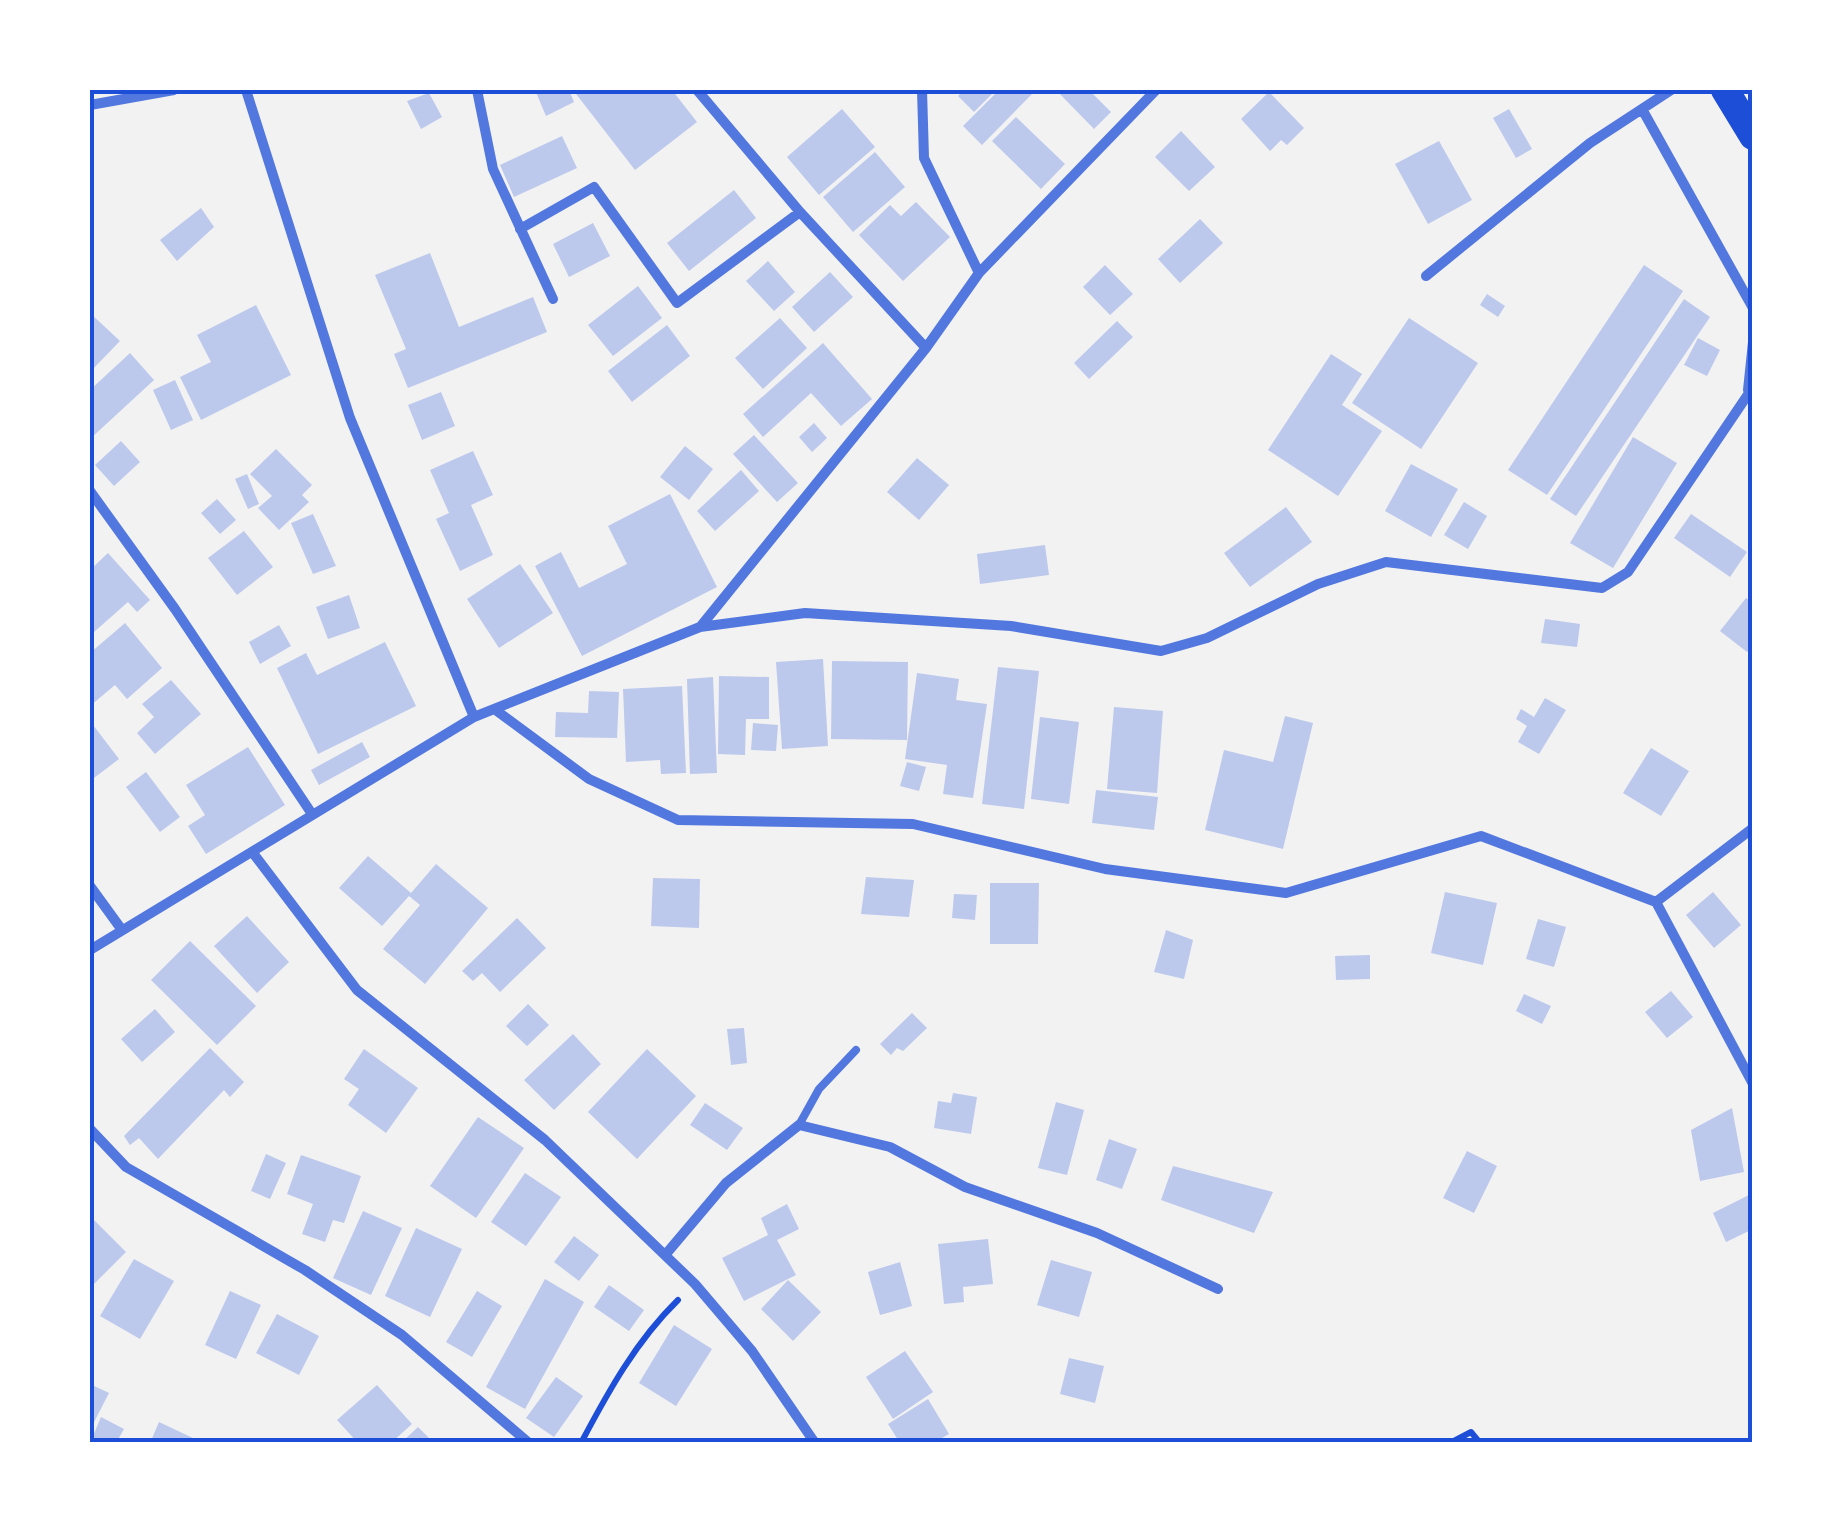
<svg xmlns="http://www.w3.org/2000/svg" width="1843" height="1533" viewBox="0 0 1843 1533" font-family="'Open Sans',sans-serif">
<rect width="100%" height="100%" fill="#f2f2f2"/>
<path fill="#bdc9ec" d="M535,90H569L574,102L546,116Z
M573,90H672L697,122L635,170Z
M964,90H996L974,112L958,96Z
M999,90H1036L982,145L963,126Z
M1056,90H1089L1111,112L1094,129Z
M1269,92L1304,128L1287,145L1281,140L1270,151L1241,119Z
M429,93L442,117L421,129L407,101Z
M842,109L875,147L819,195L787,157Z
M1509,109L1532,149L1516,158L1493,118Z
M1016,117L1065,164L1041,189L992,141Z
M1181,131L1215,167L1189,191L1155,157Z
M562,136L577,168L514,197L500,165Z
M1439,141L1472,200L1428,224L1395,164Z
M875,152L905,187L853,232L823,197Z
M734,190L756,218L689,271L667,243Z
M916,202L950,237L903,281L859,235L890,205L901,216Z
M201,208L214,227L177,261L160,240Z
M1200,219L1223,243L1180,283L1158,259Z
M593,223L610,256L569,277L553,244Z
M430,253L459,327L533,297L547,332L408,388L394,354L406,349L375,275Z
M768,261L795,292L774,311L746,281Z
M1105,265L1133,294L1110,315L1083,287Z
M1644,265L1683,291L1547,495L1508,470Z
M830,272L853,297L814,332L792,307Z
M638,286L662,318L613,356L588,325Z
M1487,294L1505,306L1498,317L1480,305Z
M1684,299L1710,317L1576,516L1550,499Z
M256,305L291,375L201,420L180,377L211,362L197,335Z
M90,313L120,341L90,372Z
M780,318L807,348L763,389L735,358Z
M1409,318L1478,363L1421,449L1352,403Z
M1117,321L1133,337L1089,379L1074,363Z
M667,325L690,356L632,402L608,371Z
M1698,338L1720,350L1707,376L1684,365Z
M823,343L872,399L841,426L811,393L763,437L743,414Z
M130,353L154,380L90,439V390Z
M1331,354L1362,374L1342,405L1382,431L1338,496L1268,450Z
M175,380L193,420L171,430L153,390Z
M441,392L455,426L422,440L408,405Z
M814,423L827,438L812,452L799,437Z
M754,435L798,483L777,502L733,454Z
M1633,437L1677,463L1613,568L1570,543Z
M121,441L140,462L114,486L95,465Z
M685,446L713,469L689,500L660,477Z
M276,449L312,485L302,495L309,502L279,530L258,508L272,496L250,474Z
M473,451L493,495L471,505L493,555L460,571L436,519L449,513L430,470Z
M917,458L949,485L919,520L887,492Z
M1411,464L1458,489L1431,537L1385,511Z
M741,470L759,491L715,531L697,511Z
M247,474L259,504L248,509L235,479Z
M670,494L717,587L582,656L535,566L561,552L579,588L627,564L608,526Z
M217,499L236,520L220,534L201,513Z
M1464,502L1487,516L1468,549L1444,535Z
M1286,507L1312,542L1250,587L1224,553Z
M313,514L336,566L313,574L291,523Z
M1691,514L1747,552L1730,577L1674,538Z
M244,531L273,567L237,595L208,558Z
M1045,545L1049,575L980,584L977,554Z
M108,553L150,600L137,612L128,602L94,632L90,627V570Z
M520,564L553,613L499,648L467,599Z
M349,595L360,628L328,639L316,607Z
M1746,598L1753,603V644L1747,652L1720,631Z
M1545,619L1580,624L1577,647L1541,643Z
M125,623L162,668L127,699L115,685L90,706V653Z
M279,625L291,646L260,664L249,642Z
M385,642L416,706L318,754L277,668L306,653L317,675Z
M823,659L828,746L782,749L776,662Z
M832,661L908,662L907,740L831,739Z
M998,667L1039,671L1024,809L982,804Z
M917,673L959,679L956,700L987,704L973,798L943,794L947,765L905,759Z
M719,676L769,677V719H746L745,755L718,754Z
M713,677L717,773L690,774L687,679Z
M171,680L201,714L155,754L137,733L154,717L142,704Z
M682,686L686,773L661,774L660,760L626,762L623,689Z
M589,691L619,692L617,738L555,737L556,712L588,713Z
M1545,698L1566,710L1539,754L1518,742L1527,726L1516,719L1521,709L1534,717Z
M1114,707L1163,711L1157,793L1107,789Z
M1285,716L1313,723L1283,849L1205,830L1224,750L1273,762Z
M1040,717L1079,722L1069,804L1031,799Z
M90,721L119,759L90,781Z
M753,723L778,725L776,751L751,750Z
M362,742L370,757L319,785L311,770Z
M248,747L285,805L206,854L188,826L205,815L186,785Z
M1651,748L1689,771L1661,816L1623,793Z
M907,762L926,767L919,791L900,786Z
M146,772L180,817L160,832L126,787Z
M1096,790L1158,797L1154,830L1092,823Z
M368,856L411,893L436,864L488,908L425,984L383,949L420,905L409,896L382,926L339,888Z
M866,877L914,880L909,917L861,914Z
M653,878L700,879L699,928L651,926Z
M990,883H1039L1038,944H990Z
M1445,892L1497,903L1483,965L1431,953Z
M1713,892L1741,925L1714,948L1686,915Z
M954,894L977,895L975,920L952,918Z
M247,916L289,962L257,993L214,946Z
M517,918L546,948L500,992L482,973L473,981L462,971Z
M1538,919L1566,927L1554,967L1526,959Z
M1166,930L1193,940L1184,979L1154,972Z
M190,941L256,1006L217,1045L151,980Z
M1370,955V979L1336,980L1335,956Z
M1671,991L1693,1017L1667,1038L1645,1012Z
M1524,994L1551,1006L1542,1024L1516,1011Z
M528,1004L549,1025L527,1046L506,1026Z
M155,1009L175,1032L142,1062L121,1039Z
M912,1013L927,1028L903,1051L897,1048L891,1055L880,1044Z
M744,1028L747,1063L731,1065L727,1029Z
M573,1034L601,1064L554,1110L524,1080Z
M210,1048L244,1082L230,1097L224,1090L158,1159L139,1138L130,1145L124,1136Z
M364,1049L418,1088L386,1133L348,1105L359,1089L344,1079Z
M647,1049L696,1096L637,1159L588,1112Z
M953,1093L977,1097L971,1134L934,1128L938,1101L951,1103Z
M1056,1102L1084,1110L1067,1175L1038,1168Z
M705,1103L743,1128L727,1150L690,1125Z
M1732,1108L1744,1172L1700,1181L1691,1130Z
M478,1117L524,1148L476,1218L430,1186Z
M1109,1139L1137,1149L1122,1189L1096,1180Z
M1467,1151L1497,1166L1474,1213L1443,1198Z
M266,1154L286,1163L270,1199L251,1191Z
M301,1155L361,1176L344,1223L333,1220L325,1242L302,1234L313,1204L287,1194Z
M1173,1166L1273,1192L1254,1233L1161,1200Z
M525,1173L561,1197L526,1246L491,1222Z
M1753,1193V1229L1726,1242L1713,1213Z
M787,1204L799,1229L777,1240L796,1275L744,1301L722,1258L768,1235L761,1218Z
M363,1211L402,1228L371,1295L333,1278Z
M90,1216L126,1252L90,1288Z
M416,1228L462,1249L430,1317L385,1296Z
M574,1236L599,1255L579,1281L554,1262Z
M988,1239L993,1284L963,1287L964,1302L944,1304L938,1244Z
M134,1259L174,1281L140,1339L100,1316Z
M1051,1260L1092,1272L1079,1317L1037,1305Z
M900,1262L912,1306L880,1315L868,1272Z
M545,1279L584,1302L525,1409L486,1387Z
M788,1280L821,1312L793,1341L761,1309Z
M609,1285L644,1310L629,1331L594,1307Z
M230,1291L261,1305L236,1359L205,1345Z
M477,1291L502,1306L472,1357L446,1342Z
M277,1314L319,1336L299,1375L256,1353Z
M674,1325L712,1349L676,1406L639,1383Z
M905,1351L933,1392L893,1419L866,1377Z
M1069,1358L1104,1366L1095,1403L1060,1394Z
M556,1377L583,1396L554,1437L526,1418Z
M90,1384L109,1393L90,1430Z
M377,1385L412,1424L391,1443H358L337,1420Z
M928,1399L949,1434L933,1443H900L888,1424Z
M101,1417L124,1429L116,1443H90Z
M159,1422L195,1439L193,1443H150Z
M418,1427L434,1443H401Z"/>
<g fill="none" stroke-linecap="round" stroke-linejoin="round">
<path stroke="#1d4ed8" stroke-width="6" d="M581,1443C608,1392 636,1341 678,1300
M1450,1443L1471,1432L1480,1443"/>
<path stroke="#5277de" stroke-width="8" d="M799,1125L819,1089L856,1050"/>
<path stroke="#5277de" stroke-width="10" d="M246,90L350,418L474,717
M477,90L493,169L553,299
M697,90L800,212L926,348
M922,90L924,158L979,273
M90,105L174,90
M1642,109L1753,308
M520,229L594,187L677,303L800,212
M1426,276L1590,143L1671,90
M1753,342L1748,390L1753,398
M90,491L175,609L312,814
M701,626L926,348L979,273L1156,90
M497,711L589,779L678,820L913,824L1105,869L1286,893L1481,836L1656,902L1753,1084
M253,853L357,990L545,1140L695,1284L752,1351L815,1443
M90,886L122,930
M1656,902L1753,828
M90,950L474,717L700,627L805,613L1011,626L1161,651L1207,638L1318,584L1386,562L1602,588L1628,572L1753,387
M90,1129L126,1167L305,1270L402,1335L529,1443
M666,1254L726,1183L799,1125L890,1147L965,1187L1097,1233L1218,1289"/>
<path stroke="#1d4ed8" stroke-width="28" d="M1725,90L1753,136"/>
</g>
<rect width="1843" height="1533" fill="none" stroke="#ffffff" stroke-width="185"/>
<rect x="92" y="92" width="1658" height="1348" fill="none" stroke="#1d4ed8" stroke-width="4"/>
</svg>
